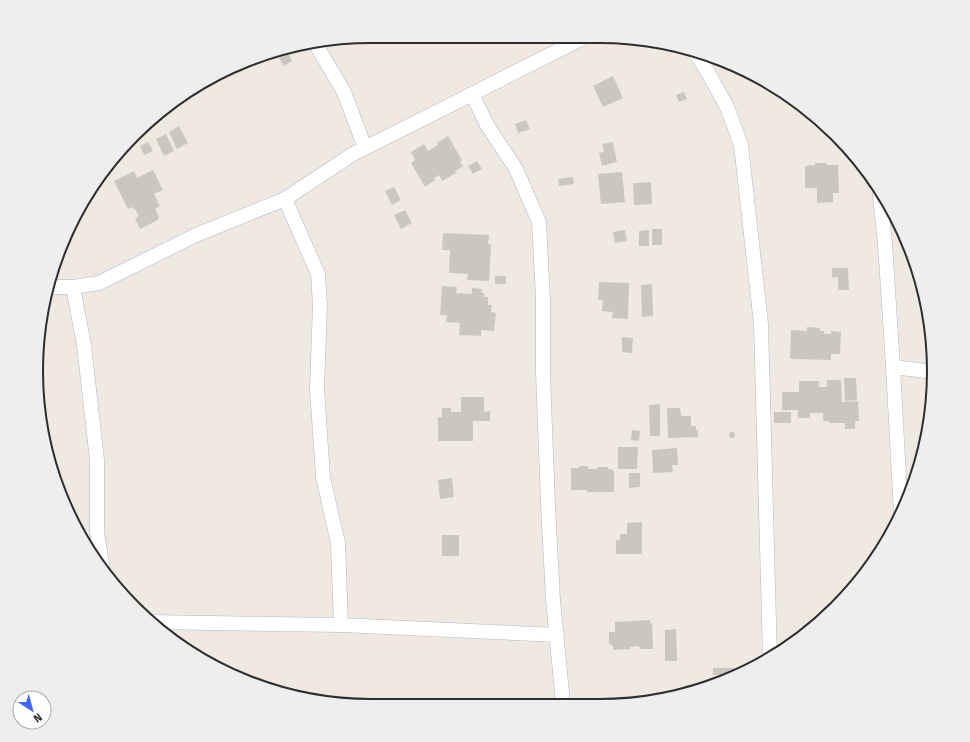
<svg xmlns="http://www.w3.org/2000/svg" width="970" height="742" viewBox="0 0 970 742" font-family="'Fira Sans',sans-serif">
<rect width="100%" height="100%" fill="#efe9e1"/>
<path fill="#cbc7bf" d="M288,53L292,61L284,66L279,58Z
M613,76L623,98L603,107L593,86Z
M684,92L687,99L679,102L676,95Z
M526,120L530,129L518,133L515,124Z
M179,126L188,143L177,149L169,132Z
M166,134L174,151L164,156L156,139Z
M448,136L462,160L460,162L463,166L455,171L456,173L442,181L439,175L434,178L435,180L425,187L411,163L415,160L411,152L424,144L428,151L438,145L437,143Z
M148,142L153,151L144,155L140,146Z
M613,142L617,162L602,166L599,153L604,152L602,144Z
M477,161L482,169L473,174L468,166Z
M815,163H826V165H838L839,193H833V202L817,203V188H805V166L815,165Z
M153,170L163,190L154,194L160,206L155,209L159,217L158,220L140,229L135,218L139,216L135,209L134,210L133,207L128,209L114,181L134,171L137,178Z
M622,172L625,202L601,204L598,174Z
M573,177L574,184L559,186L558,179Z
M651,182L652,204L634,205L633,183Z
M394,187L401,200L392,205L385,191Z
M405,210L412,223L401,229L394,215Z
M652,229H662V245H652Z
M625,230L627,241L615,243L613,232Z
M649,230V246H639V231Z
M443,233L489,235L488,244H491L489,281L467,280L468,274L449,273L450,250H442Z
M832,268H848L849,290H838V277L832,278Z
M495,276H506V284H495Z
M599,282L629,283L628,319L612,318L613,312L602,311L603,300H598Z
M652,284L653,316L642,317L641,285Z
M442,286L457,287L456,293L472,294V288L482,289L481,292L484,293V297H488V305H492L491,312L496,313L494,331L481,330V336L459,335L460,323L446,322L447,315H440Z
M807,327L820,328V331H824V334H831V331L841,332L840,354H831V360L790,359L791,330L807,331Z
M622,337L633,338L632,353L622,352Z
M844,378H856L857,400L845,401Z
M827,380H841L842,402L858,401L859,421H855V429H845V423H829V421H823V413H810V418H798V410H782V392H799V381H819V387H827Z
M461,397H484V412L490,411V421H473V441H438V417H442V408H451V412H461Z
M660,404V436H650L649,405Z
M667,408H680L681,416H691V426H696V430H698V437L668,438Z
M774,412H791V423H774Z
M632,430L640,431L639,441L631,440Z
M729 435a3 3 0 1 1 6 0a3 3 0 1 1-6 0Z
M618,447H638L637,469H618Z
M677,448L678,465H672L673,472L653,473L652,450Z
M579,466H588V469H597V467H608V469H611L614,472V492H587V490H571V468H579Z
M629,473H640V487L629,488Z
M452,478L454,497L440,499L438,480Z
M642,522V554H616V540H620V534H627V523Z
M442,535H459V556H442Z
M650,620V624L652,623L653,649H640L639,646L630,647V649L613,650V646H612L611,644H609V632H615V622Z
M676,629L677,661H665V630Z
M713,668H735V675H713Z
M698,684V688L685,692V685Z"/>
<g fill="none" stroke-linecap="round" stroke-linejoin="round">
<defs>
<path id="minor" d="M315,43L344,92L365,148
M694,51L706,69L727,107L741,145L761,324L770,658
M472,94L487,125L516,169L539,222L543,298V373L548,505L553,600L563,703
M879,187L885,243L893,367L901,513
M285,199L318,274L320,306L317,389L323,477L338,543L341,625
M49,287H73L99,283L196,235L285,199L353,154L585,37
M73,287L84,345L97,460V532L103,570
M893,367L934,372
M151,622L341,625L557,635"/>
</defs>
<use href="#minor" stroke="#b4b7c1" stroke-width="15"/>
<use href="#minor" stroke="#fff" stroke-width="14"/>
</g>
<path d="M0 0H970V742H0ZM371 43H599A328 328 0 0 1 927 371V371A328 328 0 0 1 599 699H371A328 328 0 0 1 43 371V371A328 328 0 0 1 371 43Z" fill="#eee" fill-rule="evenodd"/>
<path fill="none" stroke="#2e2e2e" stroke-width="2" d="M371 43H599A328 328 0 0 1 927 371V371A328 328 0 0 1 599 699H371A328 328 0 0 1 43 371V371A328 328 0 0 1 371 43Z"/>
<g transform="translate(32 710) rotate(144)"><circle r="19" fill="#ffffff" stroke="#ababab"/>
<path d="M0-3L7 15L0 10L-7 15Z" fill="#4264fb"/>
<text y="-6" font-size="11" font-weight="bold" text-anchor="middle" fill="#2e2e2e">N</text>
</g>
</svg>
